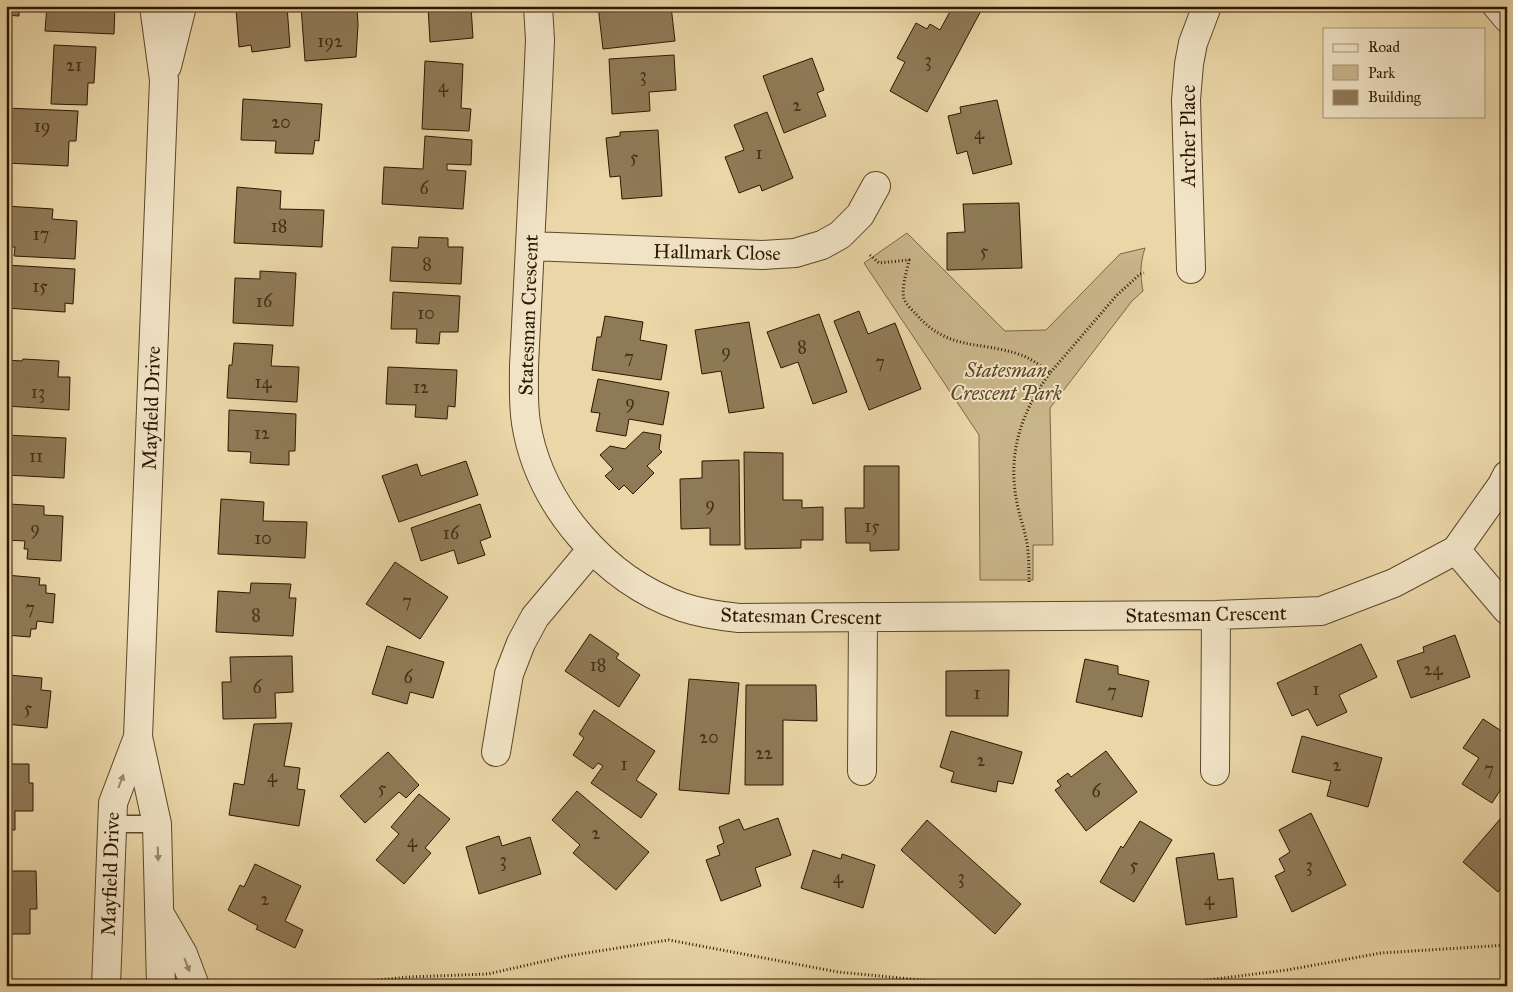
<svg xmlns="http://www.w3.org/2000/svg" width="1513" height="992" viewBox="0 0 1513 992" font-family="'IM FELL Great Primer',serif">
<rect width="100%" height="100%" fill="#ead6a7"/>
<filter id="stains"><feTurbulence type="fractalNoise" baseFrequency=".004" numOctaves="4"/><feColorMatrix values="0 0 0 0 .2 0 0 0 0 .09 0 0 0 0 .02 0 0 0 .5 -.17"/></filter>
<radialGradient id="worn" r=".72"><stop offset=".6" stop-color="#630" stop-opacity="0"/><stop offset="1" stop-color="#630" stop-opacity=".3"/></radialGradient>
<path fill="#cab68b" stroke="#7b6646" d="M907,233L1005,331L1046,330L1120,254L1145,248C1140,263 1140,275 1143,291L1132,301L1050,408L1053,545H1033V580H980L979,435L864,263Z"/>
<path fill="#8f7a57" stroke="#2c1700" d="M6,6H39V8L19,7V16L6,15Z
M47,6H115L114,34L45,31Z
M245,6H287L290,47L252,52L251,45L239,47L236,9L245,8Z
M301,6H357L358,25L356,57L305,61Z
M428,6H471L473,38L430,42Z
M598,6H671L675,41L603,49Z
M953,6L983,7L927,112L890,91L905,62L897,58L916,23L927,29L930,24L940,30Z
M54,45L96,47L94,83H88L87,105L51,104Z
M674,55L676,90L649,92L650,111L612,114L609,59Z
M812,58L824,90L817,93L826,116L784,133L763,76Z
M425,61L463,64L461,108L471,109L469,131L422,129Z
M243,99L322,104L319,141L315,140L313,154L275,153L276,141L241,140Z
M997,100L1012,164L973,174L967,151L957,154L948,116L961,113L960,107Z
M6,108L78,111L76,141H69L68,166L6,163Z
M767,112L793,178L762,191L760,185L739,193L725,157L744,150L734,125Z
M658,130L662,196L622,199L620,176L610,177L606,138L620,136V132Z
M425,136L472,140L471,165L447,164V170L466,171L463,209L382,204L384,167L423,169Z
M237,187L281,191L280,209L324,210L322,247L234,243Z
M1019,203L1022,268L947,270V233L965,232L963,204Z
M6,206L53,209L52,219L77,221L75,259L14,256L15,247H6Z
M419,237L448,238V247H463L461,284L390,281L392,247L418,248Z
M6,265L75,269L73,304L65,303V312L6,308Z
M260,271L296,273L293,326L233,323L235,278L260,279Z
M393,292L460,296L458,332H440L439,344L416,343L417,329H391Z
M859,311L868,334L895,323L921,389L869,410L834,321Z
M819,314L847,392L813,404L798,362L781,368L767,332Z
M605,316L643,322L640,340L667,345L661,380L592,370L597,337H601Z
M749,322L764,408L729,413L721,371L702,374L695,330Z
M234,343L273,345L271,366L299,367L297,402L227,398L229,365H232Z
M23,359L59,361L58,377H70L69,410L6,406V360L22,361Z
M388,367L457,370L455,407L448,406L447,419L415,417L416,405L386,404Z
M598,379L669,392L663,425L629,419L626,436L596,431L600,413L591,412Z
M229,410L296,414L295,451H289V465L250,463L251,452L228,451Z
M643,432L661,435L659,449L662,452L647,466L654,473L633,494L624,485L619,490L605,476L613,469L600,455L610,446L625,449Z
M6,435L66,438L64,478L6,475Z
M744,452L783,453V500H802V508L823,507V540H801V548L745,549Z
M739,460L740,545H710V528L681,529L680,479L702,478V461Z
M466,461L478,495L399,522L382,476L417,464L421,476Z
M864,466H899V550L870,551V543H846L845,508H864Z
M221,499L264,502L263,521L307,522L305,558L218,554Z
M9,504L44,506V515L63,516L61,561L27,559L28,549H24L25,541L6,540V513H8Z
M480,504L491,537L480,541L485,555L458,564L454,550L421,561L411,528Z
M395,562L448,597L420,639L366,604Z
M6,575L40,578L39,585H46V593L55,594L53,623L37,621L36,629H31L30,637L6,635Z
M251,583L291,584L289,598H296L293,636L216,632L218,591L250,593Z
M590,634L619,654L616,658L640,675L619,707L565,671Z
M1455,635L1470,677L1411,698L1397,661L1424,652L1423,647Z
M1361,644L1377,677L1339,695L1347,712L1317,726L1308,709L1292,716L1277,683Z
M387,646L444,662L433,698L410,692L407,704L372,694Z
M292,656L293,692L275,693L276,718L223,719L222,682H231L230,657Z
M1085,659L1118,666V674L1149,681L1142,717L1076,702Z
M1009,670L1008,716H946V671Z
M9,675L42,678L41,690L51,691L47,728L6,724V688Z
M689,679L739,683L729,794L679,790Z
M746,685H816L817,721L783,720V785H745Z
M594,710L655,751L636,780L657,794L641,818L591,783L603,766L598,763L593,769L573,755L584,738L579,734Z
M1483,719L1503,732L1507,726V780L1492,803L1462,784L1479,758L1463,748Z
M292,723L284,766L300,768L297,789L305,790L299,826L229,815L234,783L244,785L254,724Z
M951,731L1022,752L1013,784L998,781L996,792L951,782L954,772L940,767Z
M6,734H8V764H29V783H33V811H15V830H6Z
M1302,736L1382,758L1368,807L1327,796L1331,781L1292,772Z
M1106,751L1137,792L1086,831L1055,790L1061,786L1057,781L1068,773L1071,777Z
M388,752L419,785L406,798L399,792L365,823L340,796Z
M577,791L649,852L616,890L573,853L580,845L552,820Z
M419,794L450,819L425,848L431,853L404,884L376,860L399,834L391,827Z
M1507,811V883L1498,892L1463,862Z
M1311,813L1346,885L1292,912L1275,876L1285,871L1279,859L1290,852L1279,830Z
M778,818L791,855L755,868L761,886L721,901L706,860L720,855L717,846L724,843L719,827L739,819L744,830Z
M927,820L1021,904L995,934L901,850Z
M1140,821L1172,840L1134,902L1100,882L1121,846L1123,848Z
M499,836L502,846L530,837L541,874L479,894L466,847Z
M813,850L841,859L842,854L875,865L863,908L801,888Z
M1214,853L1218,880L1233,878L1237,917L1186,925L1176,858Z
M255,864L301,886L285,921L303,930L295,948L256,929L258,926L228,910L240,885L244,887Z
M6,871H36L37,909H30V934H6Z"/>
<g fill="none" stroke-linecap="round" stroke-linejoin="round">
<defs>
<path id="service" d="M112,824H157"/>
<path id="minor" d="M154,6L164,80L138,737L157,824L161,986
M538,6L540,40L538,85L524,366C524,385 523,404 526,423C539,505 605,580 682,607C700,613 720,616 739,618L1216,615L1321,611L1394,583L1456,550L1502,485L1507,475
M1497,6L1507,18
M167,66L182,6
M530,246L762,255L795,253L822,245L840,235L860,215L876,186
M1191,269L1186,100L1189,64L1193,43L1207,6
M1456,550L1507,610
M496,752L509,674L521,643L535,617L592,549
M862,771L863,617
M1215,771L1216,615
M161,916L183,954L195,986
M106,986L113,803L138,737"/>
</defs>
<use href="#service" stroke="#5c472a" stroke-width="19"/>
<use href="#minor" stroke="#5c472a" stroke-width="30"/>
<path stroke="#2c1700" stroke-width="3" stroke-dasharray="1 2.5" stroke-linecap="butt" d="M870,255L879,263L909,260C907,271 901,288 904,299C906,304 912,310 916,314C949,352 979,340 1021,355C1032,359 1041,366 1050,373L1116,296L1140,274L1144,273
M1029,582C1029,572 1029,562 1028,552C1027,535 1020,519 1017,503C1007,454 1021,412 1050,373
M223,986L227,984L260,986
M315,986L409,977L488,974L567,956L669,940L838,972L953,983L1039,985L1183,983L1287,970L1381,953L1507,945"/>
<use href="#service" stroke="#f1e4c6" stroke-width="16"/>
<use href="#minor" stroke="#f1e4c6" stroke-width="28"/>
</g>
<defs><path id="oneway-solid" d="M-6-.8H1V-3.2L6.5 0L1 3.2V.8H-6Z" transform="scale(1.25)"/></defs>
<g fill="#98886d">
<use href="#oneway-solid" transform="translate(121 781) rotate(-69)"/>
<use href="#oneway-solid" transform="translate(158 854) rotate(88)"/>
<use href="#oneway-solid" transform="translate(187 965) rotate(69)"/>
</g>
<g text-anchor="middle" dominant-baseline="central" stroke-width="4" stroke-linejoin="round" paint-order="stroke">
<g font-size="18" fill="#453016">
<text x="330" y="41">192</text>
<text x="928" y="60">3</text>
<text x="74" y="65">21</text>
<text x="643" y="75">3</text>
<text x="443" y="86">4</text>
<text x="797" y="105">2</text>
<text x="281" y="122">20</text>
<text x="42" y="126">19</text>
<text x="979" y="133">4</text>
<text x="759" y="153">1</text>
<text x="634" y="157">5</text>
<text x="424" y="188">6</text>
<text x="279" y="226">18</text>
<text x="41" y="234">17</text>
<text x="984" y="251">5</text>
<text x="427" y="264">8</text>
<text x="40" y="286">15</text>
<text x="264" y="301">16</text>
<text x="426" y="313">10</text>
<text x="802" y="347">8</text>
<text x="726" y="351">9</text>
<text x="629" y="357">7</text>
<text x="880" y="362">7</text>
<text x="263" y="382">14</text>
<text x="421" y="387">12</text>
<text x="38" y="392">13</text>
<text x="630" y="402">9</text>
<text x="262" y="433">12</text>
<text x="36" y="456">11</text>
<text x="710" y="504">9</text>
<text x="872" y="526">15</text>
<text x="35" y="528">9</text>
<text x="451" y="533">16</text>
<text x="263" y="538">10</text>
<text x="407" y="601">7</text>
<text x="30" y="608">7</text>
<text x="256" y="615">8</text>
<text x="598" y="665">18</text>
<text x="1433" y="669">24</text>
<text x="408" y="677">6</text>
<text x="257" y="687">6</text>
<text x="1316" y="689">1</text>
<text x="1112" y="691">7</text>
<text x="977" y="693">1</text>
<text x="28" y="708">5</text>
<text x="709" y="737">20</text>
<text x="764" y="753">22</text>
<text x="981" y="760">2</text>
<text x="624" y="764">1</text>
<text x="1337" y="765">2</text>
<text x="1489" y="769">7</text>
<text x="272" y="776">4</text>
<text x="382" y="788">5</text>
<text x="1096" y="791">6</text>
<text x="596" y="833">2</text>
<text x="412" y="841">4</text>
<text x="503" y="860">3</text>
<text x="1134" y="865">5</text>
<text x="1309" y="865">3</text>
<text x="838" y="877">4</text>
<text x="961" y="877">3</text>
<text x="265" y="899">2</text>
<text x="1209" y="899">4</text>
</g>
<g font-size="20" fill="#2c1700" stroke="#f1e4c6">
<text transform="translate(1188 136) rotate(-90)">Archer Place</text>
<text transform="translate(717 252) rotate(1)">Hallmark Close</text>
<text transform="translate(528 315) rotate(-88)">Statesman Crescent</text>
<text transform="translate(151 408) rotate(-88)">Mayfield Drive</text>
<text transform="translate(1206 614) rotate(-1)">Statesman Crescent</text>
<text transform="translate(801 616) rotate(1)">Statesman Crescent</text>
<text transform="translate(110 874) rotate(-88)">Mayfield Drive</text>
</g>
<g font-size="20" font-style="italic" fill="#5b472a" stroke="#f1e4c6">
<text x="1006" y="370">Statesman<tspan x="1006" dy="23">Crescent Park</tspan></text>
</g>
</g>
<rect width="1513" height="992" fill="none" stroke="#ead6a7" stroke-width="25"/>
<rect x="8" y="8" width="1498" height="977" fill="none" stroke="#2c1700" stroke-width="2.5"/>
<rect x="12" y="12" width="1488" height="967" fill="none" stroke="#2c1700"/>
<rect x="1323" y="28" width="162" height="90" fill="#f1e4c6" stroke="#a29277"/>
<rect x="1333" y="44" width="25" height="8" fill="#f1e4c6" stroke="#a29277"/>
<text x="1368" y="52" font-size="15" fill="#2c1700">Road</text>
<rect x="1333" y="65" width="25" height="15" fill="#cab68b" stroke="#a29277"/>
<text x="1368" y="78" font-size="15" fill="#2c1700">Park</text>
<rect x="1333" y="90" width="25" height="15" fill="#8f7a57" stroke="#a29277"/>
<text x="1368" y="102" font-size="15" fill="#2c1700">Building</text>
<rect width="100%" height="100%" filter="url(#stains)"/>
<rect width="100%" height="100%" fill="url(#worn)"/>
</svg>
